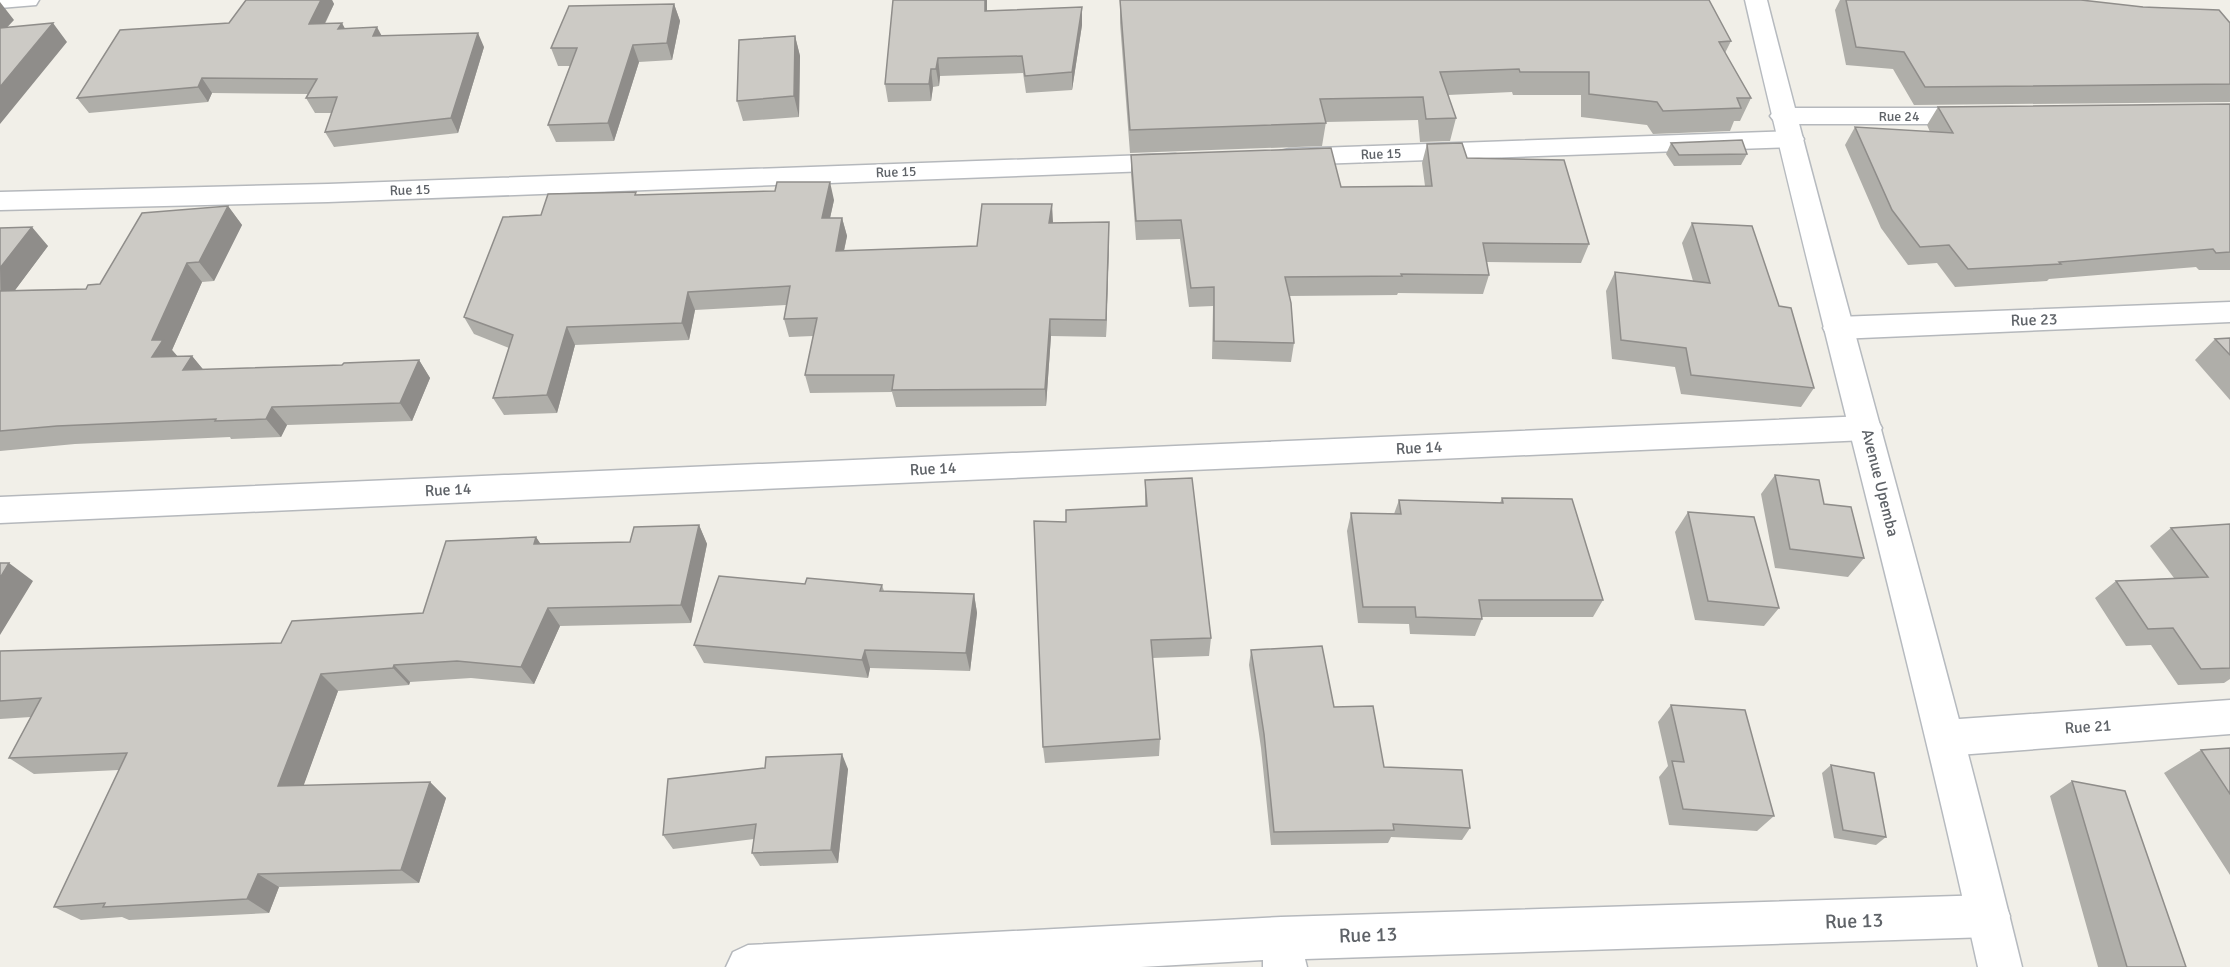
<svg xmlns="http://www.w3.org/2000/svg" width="2230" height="967" viewBox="0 0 2230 967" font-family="Signika,sans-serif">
<rect width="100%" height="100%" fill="#f1efe8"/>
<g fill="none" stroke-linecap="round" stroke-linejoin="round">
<defs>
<path id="street" d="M0,0H39L36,5L0,8Z
M1783,108H1977L1986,111L1990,116L1986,121L1977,124H1783L1774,121L1770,116L1774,111Z
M1791,131L1800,133L1804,139L1800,145L1791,147L1289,165L1280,163L1276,157L1280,151L1289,149Z
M1175,154L1184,156L1188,162L1184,168L1175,170L328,202L0,210V192L328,184Z
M2230,302V322L1838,339L1827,335L1823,328L1827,321L1838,317Z
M1866,416L1877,419L1882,428L1877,437L1866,440L0,523V497Z
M2230,700V734L1945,756L1931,750L1926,738L1931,726L1945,720Z
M1989,895L2004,901L2010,916L2004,931L1989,937L1305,959L1307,967H1263V960L1141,967H726L733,952L748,945L1281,917Z"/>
<path id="secondary" d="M1745,0H1767C1849,323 1943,643 2022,967H1978C1907,643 1819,323 1745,0Z"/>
</defs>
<use href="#street" stroke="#b5b8bc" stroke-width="3"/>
<use href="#secondary" stroke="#b6babf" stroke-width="3"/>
<use href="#street" fill="#fff" fill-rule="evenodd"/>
<use href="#secondary" fill="#fff" fill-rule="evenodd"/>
</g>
<path fill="#afaea9" d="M246,0H332L334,4L325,24L345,29L381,36L484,47L458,133L334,147L325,132L332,113H315L306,98L309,94L212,93L208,102L89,113L77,98L229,23Z
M1120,0L1731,41L1725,53L1751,98L1740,121H1734L1730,131L1653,134L1647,125L1581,117V95H1513L1512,92L1448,95L1456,118L1450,141L1420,142L1418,120L1326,122L1322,146L1130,153L1120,23Z
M1840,0H2081L2230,23V102L1914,105L1893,69L1846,65L1835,10Z
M674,4L680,21L672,60L639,62L614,141L556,142L548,125L570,66H558L551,48Z
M1082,7V25L1072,90L1026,93L1023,73L940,76L939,86L933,87L931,101L888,102L885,84L987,11Z
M795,36L800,56L799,117L743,121L737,101Z
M2230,104V270H2199L2196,267L2049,279L2047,281L1955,287L1937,263L1908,265L1881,228L1845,145L1855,127L1930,132L1927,125L1938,107Z
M1671,143L1747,154L1741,165L1674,166L1666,154Z
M1427,144L1467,158L1589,244L1581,263L1487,262L1489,275L1483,294L1398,293L1397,295L1289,296L1294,343L1291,362L1212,359L1213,306L1189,307L1180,239L1136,240L1131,174V155L1341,187L1425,186L1422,163Z
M637,195L834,200L830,218H842L847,236L844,251L977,246L1053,223L1109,240L1106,337L1051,336L1046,406L896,407L892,392L810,393L805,375L813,336L789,337L784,319L786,305L695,310L689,340L575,345L557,413L504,415L493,398L509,348L474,334L464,317L541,215Z
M228,206L242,225L214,281L202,282L172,350L177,356H192L203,370L342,365L419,360L430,378L412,421L287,425L281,437L231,439L230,437L75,444L0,451V228L48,246L15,290L86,289L100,284Z
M1692,223L1814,388L1801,407L1681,394L1675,367L1612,359L1606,291L1615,272L1693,281L1682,243Z
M2230,338V400L2195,360L2215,339Z
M1775,475L1824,504L1864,558L1848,577L1775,568L1761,494Z
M1145,480L1211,638L1209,656L1152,658L1160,739L1159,756L1045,763L1043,747L1066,522L1145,506Z
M1502,498L1603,600L1593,617H1482V619L1475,636L1410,634L1409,624L1358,623L1347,531L1351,513L1394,514L1399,500L1500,503Z
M1688,512L1779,608L1764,626L1695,620L1675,532Z
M2230,524V679L2224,683L2178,685L2151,645L2126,646L2095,598L2116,581L2174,578L2150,546L2171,528Z
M699,525L707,544L691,623L560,626L534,684L471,678L410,682L409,685L338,691L303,786L430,782L446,798L419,883L279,887L269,913L129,920L122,917L81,920L54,907L119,770L34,774L9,758L31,717L0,719V651L281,643L423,613L536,537L540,544L630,542Z
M805,584L882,585L884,591L974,594L977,613L970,671L870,668L868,678L704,663L694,645Z
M1251,650L1334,707L1384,767L1470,828L1462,840L1391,837L1388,843L1271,845L1261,748L1249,665Z
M1671,705L1774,816L1757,831L1669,825L1659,777L1668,766L1658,722Z
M2230,748V875L2164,773L2201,750Z
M1831,765L1886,837L1876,845L1834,838L1822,773Z
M848,769L838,863L760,866L752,853L754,839L673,849L663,835Z
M2072,781L2186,967H2098L2050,796Z"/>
<path fill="#8f8d8a" d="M321,0H332L334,4L317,39L309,24Z
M985,0H987V29L985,11Z
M0,2L14,20L0,35Z
M674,4L680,21L672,60L667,43Z
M1082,7V25L1072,90V72Z
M53,23L67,42L0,124V87Z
M342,23L350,38L338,29Z
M377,27L385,42L373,36Z
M478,33L484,47L458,133L451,118Z
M795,36L800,56L799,117L794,96Z
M633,45L639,62L614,141L608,123Z
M938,58L940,76L939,86L936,69Z
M931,69L933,87L931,101L929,84Z
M202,78L212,93L208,102L198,87Z
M830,182L834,200L826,236L822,218Z
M1052,204L1053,222L1050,241L1049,223Z
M228,206L242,225L214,281L199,262Z
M842,218L847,236L840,269L836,251Z
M1109,222V240L1106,337V320Z
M32,227L48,246L1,309L0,268Z
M187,263L202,282L172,350L179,358L152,357V340Z
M688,292L695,310L689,340L682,323Z
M1050,319L1051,336L1046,406L1045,389Z
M567,327L575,345L557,413L547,395Z
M192,356L207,374L183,370Z
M419,360L430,378L412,421L400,403Z
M272,407L287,425L281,437L266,419Z
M699,525L707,544L691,623L681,605Z
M536,537L548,555L534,544Z
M9,563L33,581L0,635V578Z
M974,594L977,613L970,671L966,653Z
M548,608L560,626L534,684L521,667Z
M865,650L870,668L868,678L862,660Z
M394,665L410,682L409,685L393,668Z
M321,674L338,691L298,801L278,786Z
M842,754L848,769L838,863L831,850Z
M430,782L446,798L419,883L401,870Z
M258,874L279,887L269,913L247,899Z"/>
<path fill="#cccac5" stroke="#8f8d8a" stroke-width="1.5" d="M246,0H321L309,24L342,23L338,29L377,27L373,36L478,33L451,118L325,132L337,97L306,98L317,79L202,78L198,87L77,98L120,30L229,23Z
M893,0H985V11L1082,7L1072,72L1025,76L1022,56L938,58L936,69H931L929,84H885Z
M1120,0H1709L1731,41L1719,42L1751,98H1737L1741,108L1663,111L1657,102L1589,94V72H1520L1519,69L1440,72L1456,118L1426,119L1423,97L1320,99L1326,123L1130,130Z
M1846,0H2081L2143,7L2219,10L2230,23V84L1925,87L1904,52L1856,47Z
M674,4L667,43L633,45L608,123L548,125L577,48H551L569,6Z
M53,23L0,87V28Z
M795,36L794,96L737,101L739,40Z
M2230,104V252L2216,253L2213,249L2059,262L2061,264L1968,269L1949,245L1920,247L1892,210L1855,127L1953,133L1938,107Z
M1742,140L1747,154L1679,155L1671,143Z
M1462,143L1467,158L1564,160L1589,244L1483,243L1489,275L1401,274L1402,276L1285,277L1291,303L1294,343L1214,341V287L1191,288L1181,220L1136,221L1131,155L1331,148L1341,187L1432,186L1427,144Z
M777,182H830L822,218H842L836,251L977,246L982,204H1052L1049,223L1109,222L1106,320L1050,319L1045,389L892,390L894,375H805L817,318L784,319L790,286L688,292L682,323L567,327L547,395L493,398L513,335L464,317L503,217L541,215L548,194L636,192L635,195L775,191Z
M228,206L199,262L187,263L152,340H163L152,357L192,356L183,370L342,365L344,363L419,360L400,403L272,407L266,419L215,421L216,419L57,426L0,431V291L86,289L88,285L100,284L142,213Z
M1692,223L1752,226L1779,306L1791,308L1814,388L1691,375L1686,348L1621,340L1615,272L1710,283Z
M32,227L0,268V228Z
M2230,338V355L2215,339Z
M1775,475L1819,480L1824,504L1851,507L1864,558L1790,549Z
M1192,478L1211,638L1151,640L1160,739L1043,747L1034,521L1066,522V510L1147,506L1145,480Z
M1502,498L1572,499L1603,600H1479L1482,619L1416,617L1415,607H1363L1351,513L1401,514L1399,500L1503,503Z
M1688,512L1754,517L1779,608L1708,601Z
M2230,524V668L2201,669L2173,628L2148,629L2116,581L2208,577L2171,528Z
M699,525L681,605L548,608L521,667L457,661L394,665L393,668L321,674L278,786L430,782L401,870L258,874L247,899L103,907L105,903L54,907L127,753L9,758L41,698L0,701V651L281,643L292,621L423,613L446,541L536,537L534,544L630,542L634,527Z
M0,563H9L0,578Z
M719,576L805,584L807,578L882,585L880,591L974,594L966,653L865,650L862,660L694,645Z
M1322,646L1334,707L1373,706L1384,767L1462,770L1470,828L1393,824L1394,830L1274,832L1264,734L1251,650Z
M1671,705L1745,710L1774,816L1683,809L1672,761L1684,762Z
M2230,748V794L2201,750Z
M842,754L831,850L752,853L756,824L663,835L668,779L765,768L766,757Z
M1831,765L1874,773L1886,837L1843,830Z
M2072,781L2125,791L2186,967H2127Z"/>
<g text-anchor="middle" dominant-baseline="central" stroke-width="6" stroke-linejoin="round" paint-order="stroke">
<g font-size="14" fill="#5f6368" stroke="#fff">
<text x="1899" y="116">Rue 24</text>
<text transform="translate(1381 154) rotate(-2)">Rue 15</text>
<text transform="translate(896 172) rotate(-2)">Rue 15</text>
<text transform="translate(410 190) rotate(-2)">Rue 15</text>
</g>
<g font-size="16" fill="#5f6368" stroke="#fff">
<text transform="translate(2034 320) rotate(-2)">Rue 23</text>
<text transform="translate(1419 448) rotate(-3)">Rue 14</text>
<text transform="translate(933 469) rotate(-3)">Rue 14</text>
<text transform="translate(1880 483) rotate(76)">Avenue Upemba</text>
<text transform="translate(448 490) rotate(-3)">Rue 14</text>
<text transform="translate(2088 727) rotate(-4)">Rue 21</text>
</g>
<g font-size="20" fill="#5f6368" stroke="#fff">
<text transform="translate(1854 921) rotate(-2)">Rue 13</text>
<text transform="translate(1368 935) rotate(-2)">Rue 13</text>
</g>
</g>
</svg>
